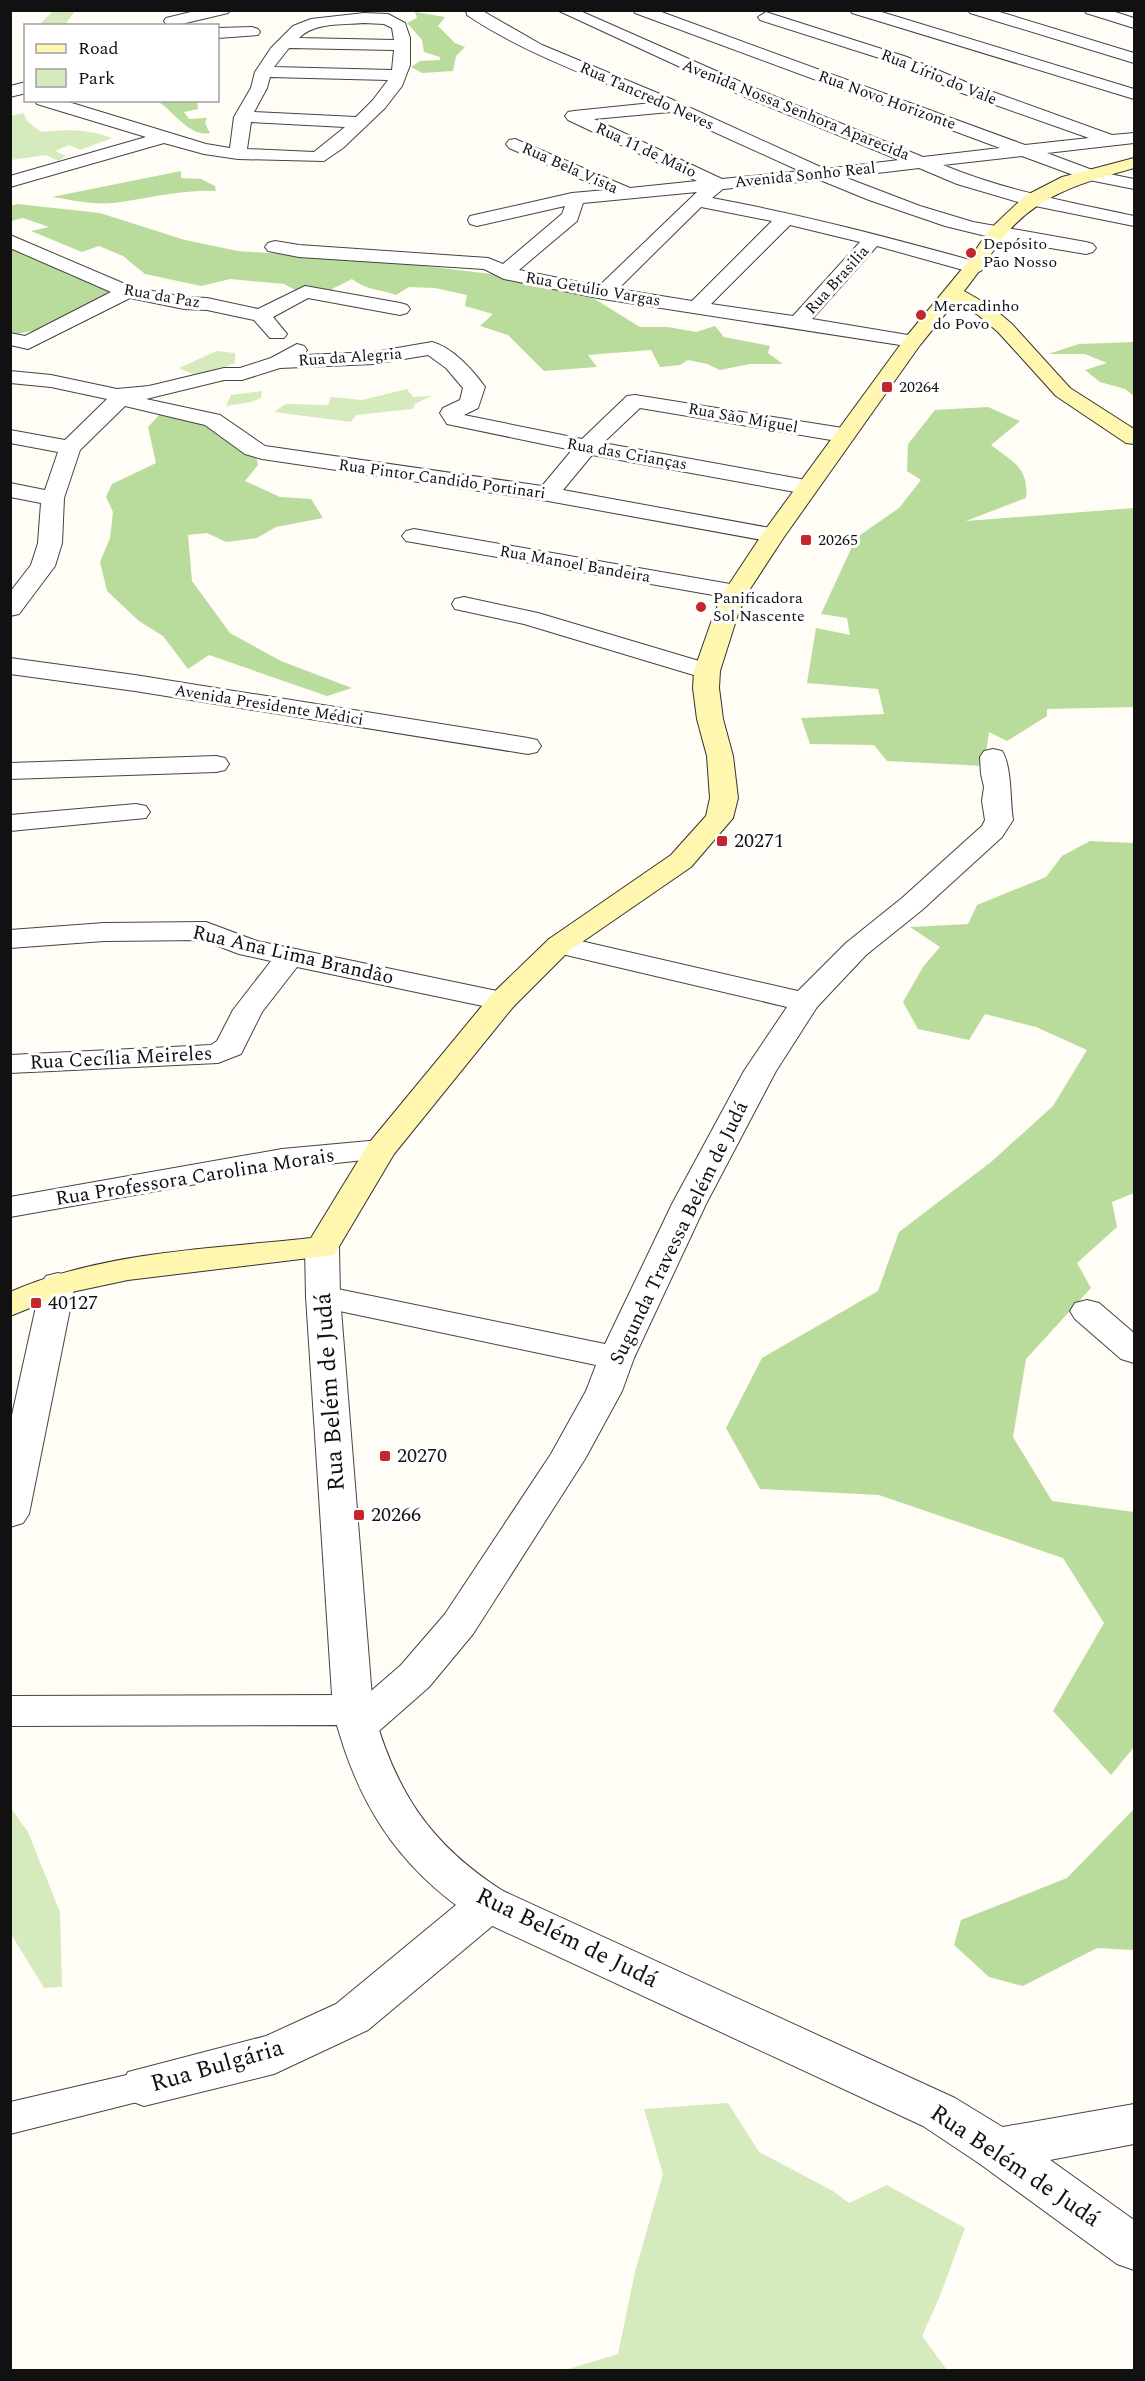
<svg xmlns="http://www.w3.org/2000/svg" width="1145" height="2381" viewBox="0 0 1145 2381" font-family="Spectral,serif">
<rect width="100%" height="100%" fill="#fffdf5"/>
<path fill="#d5ebbd" d="M54,10H75V11L67,22L69,25H39Z
M23,113L28,122L41,132C67,129 88,129 112,138L80,150L69,145L55,151L66,156L58,161L46,155L11,160V116Z
M217,351L235,353V363L199,377L179,368Z
M407,389L413,397L431,396L415,404L413,409L356,415L351,422L274,412L286,404L328,405L331,397L362,400Z
M262,391L261,398L251,402L226,406L231,395Z
M10,1807L28,1832L60,1912L62,1987L44,1988L11,1934Z
M728,2103L759,2152L833,2191L849,2203L887,2185L965,2228L940,2296L922,2336L947,2370H565L618,2354L635,2272L663,2174L644,2109Z"/>
<path fill="#b9dc9c" d="M415,12L445,17L438,26L455,43L465,47L456,56L453,71L422,73L411,67L420,61L440,60V57L424,52L422,40L407,23L417,18Z
M172,101H197L198,109L184,112L189,119L207,118L205,123L210,133C190,137 175,113 160,103Z
M181,171V178L201,179L215,186L216,191C181,189 147,199 113,203C92,205 73,200 52,197Z
M17,204L100,213L185,240L238,251L375,260L532,279L585,293L640,327H668L696,332L715,326L724,337L770,346L768,353L783,364H750L720,370L707,364L688,360L680,365L660,367L651,350L588,355L597,367L544,371L508,335L480,326L493,314L465,306L467,295L435,288L409,287L396,295C380,289 365,290 352,279L332,289L337,294L295,290L284,284L230,279L201,286L145,274L123,256L99,246L82,252L31,231L49,227L23,218L11,221V206Z
M10,244L71,276L122,292L58,326L11,335Z
M1134,342V396L1125,389L1100,382L1085,370L1107,363L1085,354H1048L1079,344Z
M988,407L1020,421L991,445C1013,462 1029,468 1026,498L966,521L1134,508V707L1047,709V716L1007,741L989,732L984,766L887,761L874,745L810,744L801,718L884,714L878,689L807,683L816,628L850,635L847,618L821,614L856,538L899,508L921,480L907,471L908,444L935,410Z
M162,412L222,431L256,455L258,465L245,481L280,497L311,499L323,518L276,527L257,538L226,542L207,533L188,535L192,581L230,633L281,661L352,688L327,696L209,655L188,669L163,636L139,621L107,591L100,562L110,538L113,512L106,497L112,484L156,463L148,427Z
M1090,841L1134,843V1193L1112,1202L1117,1227L1077,1263L1091,1288L1026,1359L1013,1437L1052,1501L1134,1512V1747L1111,1775L1053,1711L1104,1623L1063,1558L879,1495L760,1489L726,1428L762,1358L878,1291L899,1232L991,1162L1053,1106L1087,1050L1036,1027L985,1014L969,1040L918,1029L903,1002L923,967L940,947L910,927L968,924L977,905L1046,877L1062,856Z
M1134,1809V1950L1097,1948L1023,1986L989,1977L954,1945L961,1920L1067,1878Z"/>
<g fill="none" stroke-linecap="round" stroke-linejoin="round">
<defs>
<path id="pedestrian" d="M144,2071L157,2075L162,2086L157,2097L10,2134V2102Z"/>
<path id="minor" d="M466,10H481L542,45L660,94L825,169L899,160L745,97L557,10H578L757,89L923,157L1000,148L635,13L633,10H656L1025,145L1089,138L956,91L895,63L760,20L758,17L766,12L772,14L907,57L968,83L1112,135L1134,133V143L1047,153L1095,171L1134,179V189L1084,179L1022,156L943,165C1005,191 1070,202 1134,216V226L1025,204L957,184L919,168L844,177L920,206L973,222L1086,242L1093,244L1096,248L1093,252L1086,254L1002,240L945,226L869,200L820,180L723,189L712,198C804,215 891,238 981,263L984,267L981,271L974,273L877,246L812,319L920,337L923,341L920,345L913,347L603,299L504,279L484,269L299,257L268,251L265,247L268,243L275,241L299,245L488,258L503,264L562,214L565,206L477,226L470,224L468,220L470,216L572,193L606,190L509,148L506,144L509,140L515,139L630,188L697,181L568,120L565,116L568,112L574,111L652,103C589,75 525,54 467,15ZM670,112L800,171L722,179L594,119ZM697,192L599,286L519,270L577,221L583,203ZM701,207L772,221L692,301L618,289ZM790,225L860,242L793,316L711,304Z
M850,10H875L1134,89V99L852,13Z
M968,10H993L1134,53V63L970,13Z
M1084,10H1109L1134,18V28L1086,13Z
M364,13L388,14L405,23L410,38V65L402,86L385,108L343,148L324,161L238,159L204,154L164,143L10,187V176L146,137L37,104L35,100H62L206,144L230,148L234,117L251,88L255,72L271,48L293,26L311,19ZM364,23L384,24L392,28L394,40L299,38C315,22 342,25 364,23ZM289,48L394,50L392,70L274,67ZM270,77L388,80L373,100L356,117L254,112L267,88ZM251,122L345,127L314,152L247,149Z
M252,27L258,29L260,32L258,35L218,38V28Z
M10,235L132,287L184,297L207,298L258,309L305,286L400,303L407,305L410,309L407,313L400,315L308,298L273,317L287,334L284,338H270L254,320L207,310L184,309L130,298L28,349L10,345V333L25,336L111,292L10,248Z
M432,342C452,347 473,370 485,387L478,408L464,415L582,439L627,396L635,395L843,428L851,430L854,435L851,440L843,442L640,408L603,443L806,480L814,482L817,487L814,492L806,494L592,455L563,490L781,530L785,535L781,540L773,542L548,501L262,459L245,454L205,425L125,406L80,450L64,498L62,543L55,566L19,614L10,616V592L31,565L38,543L41,503L10,497V483L45,490L58,452L10,443V430L65,440L107,399L51,387L10,383V371L51,375L117,389L149,386L224,368H240L271,358L297,344L304,346L307,350L304,355L374,352ZM428,355L446,368L463,388L460,400L443,408L440,413L447,424L572,450L542,486L265,446L220,415L146,399L224,380H242L280,368L374,364Z
M414,529L736,585L745,587L748,592L745,597L736,599L406,541L402,536L406,531Z
M464,597L538,613L716,666L720,671L716,676L707,679L524,624L455,609L452,604L455,599Z
M10,658L135,675L528,738L537,740L541,746L537,752L528,754L135,691L10,674Z
M993,749L1002,751C1012,766 1010,802 1013,820L1002,837L922,910L866,955L817,1007L776,1071L706,1204L634,1358L622,1391L585,1459L473,1634L429,1687L371,1738L357,1743L343,1738L337,1725L10,1726V1696L353,1695L363,1698L401,1665L445,1614L551,1454L586,1391L596,1365L311,1305L306,1297L311,1289L323,1286L605,1344L672,1204L744,1071L787,1007L549,951L544,945L549,939L559,936L798,991L846,943L902,898L982,826L985,820L982,801L984,787L981,774L980,757L984,751Z
M216,756L225,758L229,764L225,770L216,772L10,779V763Z
M136,804L146,806L150,812L146,818L10,831V815Z
M206,922L257,941L502,992L513,995L517,1001L513,1007L502,1010L297,967L262,1012L241,1054L218,1063L10,1073V1055L211,1045L217,1041L233,1010L271,961L239,954L202,940L104,941L10,948V930L104,923Z
M380,1140L391,1143L396,1150L391,1157L282,1169L10,1217V1197L282,1149Z
M58,1273L70,1276L75,1284L29,1514L23,1523L10,1527V1424L41,1284L46,1276Z
M1087,1300L1099,1303L1134,1333V1363L1121,1359L1075,1319L1070,1311L1075,1303Z
M488,1886L503,1891L510,1904L503,1917L368,2030L274,2074L144,2106L128,2100L121,2086L128,2072L266,2036L336,2004L473,1891Z
M1134,2104V2144L997,2170L980,2164L973,2149L980,2134L997,2128Z"/>
<path id="tertiary" d="M199,10H230L228,13L173,26L166,24L164,21L166,18Z
M26,82V93L10,97V86Z
M322,1236L334,1239L339,1247L340,1297L373,1710C396,1793 431,1845 503,1891L955,2098L1014,2134L1134,2220V2270L1117,2264L980,2164L923,2126L473,1917C395,1865 355,1799 333,1710L306,1297L305,1247L310,1239Z"/>
<path id="secondary" d="M1134,158V168C1082,183 1037,194 1002,239C989,256 978,274 964,291L992,307L1012,324L1070,388L1134,429V444L1126,443L1056,396L998,332L978,315L955,302L920,345L784,537L748,592L738,614L720,671L719,688L723,719L733,756L738,798L733,818L691,867L569,951L513,1007L394,1154L334,1255L128,1280L67,1293L10,1316V1292C104,1251 211,1249 311,1238L369,1143L491,995L549,939L671,855L706,816L710,798L707,756L697,719L693,688L694,671L714,614L724,592L765,530L906,337L967,263L989,230L1025,196L1062,177Z"/>
</defs>
<use href="#pedestrian" stroke="#444" stroke-width="2"/>
<use href="#minor" stroke="#444" stroke-width="2"/>
<use href="#tertiary" stroke="#444" stroke-width="2"/>
<use href="#secondary" stroke="#333" stroke-width="2"/>
<use href="#pedestrian" fill="#fff" fill-rule="evenodd"/>
<use href="#minor" fill="#fff" fill-rule="evenodd"/>
<use href="#tertiary" fill="#fff" fill-rule="evenodd"/>
<use href="#secondary" fill="#fff6b0" fill-rule="evenodd"/>
</g>
<g fill="#c4262e" stroke="#fff" stroke-width="2">
<circle cx="971" cy="253" r="6"/>
<circle cx="921" cy="315" r="6"/>
<rect x="881" y="381" width="12" height="12" rx="3"/>
<rect x="800" y="534" width="12" height="12" rx="3"/>
<circle cx="701" cy="607" r="6"/>
<rect x="716" y="835" width="12" height="12" rx="3"/>
<rect x="30" y="1297" width="12" height="12" rx="3"/>
<rect x="379" y="1450" width="12" height="12" rx="3"/>
<rect x="353" y="1509" width="12" height="12" rx="3"/>
</g>
<g text-anchor="middle" dominant-baseline="central" stroke-width="6" stroke-linejoin="round" paint-order="stroke">
<g font-size="16" fill="#111" stroke="#fff">
<text transform="translate(939 77) rotate(22)">Rua Lírio do Vale</text>
<text transform="translate(647 96) rotate(24)">Rua Tancredo Neves</text>
<text transform="translate(887 100) rotate(20)">Rua Novo Horizonte</text>
<text transform="translate(796 110) rotate(22)">Avenida Nossa Senhora Aparecida</text>
<text transform="translate(646 150) rotate(25)">Rua 11 de Maio</text>
<text transform="translate(570 168) rotate(24)">Rua Bela Vista</text>
<text transform="translate(805 175) rotate(-6)">Avenida Sonho Real</text>
<text transform="translate(837 280) rotate(-48)">Rua Brasilia</text>
<text transform="translate(593 289) rotate(10)">Rua Getúlio Vargas</text>
<text transform="translate(162 296) rotate(10)">Rua da Paz</text>
<text transform="translate(350 357) rotate(-4)">Rua da Alegria</text>
<text transform="translate(743 418) rotate(10)">Rua São Miguel</text>
<text transform="translate(627 454) rotate(10)">Rua das Crianças</text>
<text transform="translate(442 479) rotate(8)">Rua Pintor Candido Portinari</text>
<text transform="translate(575 564) rotate(10)">Rua Manoel Bandeira</text>
<text transform="translate(269 705) rotate(9)">Avenida Presidente Médici</text>
</g>
<g font-size="16" fill="#111" stroke="#fff" text-anchor="start">
<text x="983" y="244">Depósito<tspan x="983" dy="18">Pão Nosso</tspan></text>
<text x="933" y="306">Mercadinho<tspan x="933" dy="18">do Povo</tspan></text>
<text x="899" y="387">20264</text>
<text x="818" y="540">20265</text>
<text x="713" y="598">Panificadora<tspan x="713" dy="18">Sol Nascente</tspan></text>
</g>
<g font-size="20" fill="#111" stroke="#fff" text-anchor="start">
<text x="734" y="841">20271</text>
<text x="48" y="1303">40127</text>
<text x="397" y="1456">20270</text>
<text x="371" y="1515">20266</text>
</g>
<g font-size="20" fill="#111" stroke="#fff">
<text transform="translate(293 955) rotate(13)">Rua Ana Lima Brandão</text>
<text transform="translate(121 1058) rotate(-3)">Rua Cecília Meireles</text>
<text transform="translate(195 1177) rotate(-9)">Rua Professora Carolina Morais</text>
<text transform="translate(679 1233) rotate(-64)">Sugunda Travessa Belém de Judá</text>
</g>
<g font-size="24" fill="#111" stroke="#fff">
<text transform="translate(330 1392) rotate(-94)">Rua Belém de Judá</text>
<text transform="translate(567 1938) rotate(26)">Rua Belém de Judá</text>
<text transform="translate(217 2066) rotate(-16)">Rua Bulgária</text>
<text transform="translate(1015 2166) rotate(34)">Rua Belém de Judá</text>
</g>
</g>
<rect width="1145" height="2381" fill="none" stroke="#111111" stroke-width="24"/>
<rect x="24" y="24" width="195" height="78" fill="#ffffff" stroke="#a0a0a0" stroke-width="1.5"/>
<rect x="36" y="44" width="30" height="9" fill="#fff6b0" stroke="#a0a0a0" stroke-width="1.5"/>
<text x="78" y="54" font-size="18" fill="#111111">Road</text>
<rect x="36" y="69" width="30" height="18" fill="#d5ebbd" stroke="#a0a0a0" stroke-width="1.5"/>
<text x="78" y="84" font-size="18" fill="#111111">Park</text>
</svg>
